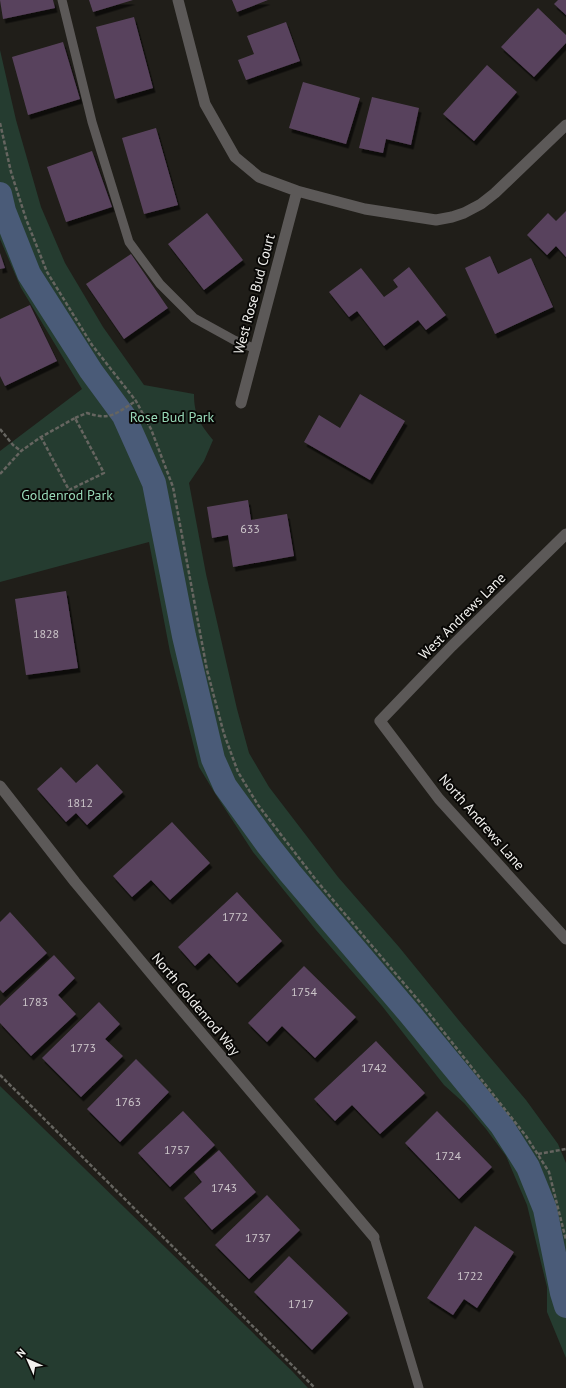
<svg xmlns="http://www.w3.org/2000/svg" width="566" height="1388" viewBox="0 0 566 1388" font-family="'PT Sans',sans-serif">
<defs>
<filter id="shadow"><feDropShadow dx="2.5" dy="4.5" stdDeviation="0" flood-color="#0009"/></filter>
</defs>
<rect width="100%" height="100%" fill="#201e19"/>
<path fill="#253c30" d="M0,50L16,120L41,207L65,263L103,327L144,385L194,394C194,415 200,424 213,440L204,461L189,483L206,574L237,709L249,753L269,787L338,877L399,947L461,1023L526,1100L558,1144L566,1163V1358L547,1312V1287L527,1205L506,1156L486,1129L464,1103L444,1085L382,1006L316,930L253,852L216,795L199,767L170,652L149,542L0,582V451L82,389L21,288L0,239Z
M0,1086L292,1371L308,1388H0Z"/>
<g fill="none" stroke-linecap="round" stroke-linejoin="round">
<path stroke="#4a5b78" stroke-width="24" d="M0,194L4,211L29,274L91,371L124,416L154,483L184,636L213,759L225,786L267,844L290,873L410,1014L502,1126L528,1167L545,1209L562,1293L566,1306"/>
</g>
<path fill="#59435d" filter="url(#shadow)" d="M0,0H53L55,8L3,19Z
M89,0H133L93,12Z
M232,0H268L237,12Z
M558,0H566V15L554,4Z
M538,8L566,35V43L534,77L501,47Z
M134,17L153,88L115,99L96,27Z
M286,22L300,61L246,80L238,60L254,54L247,36Z
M63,42L80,99L28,115L12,57Z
M487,65L517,92L474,141L443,114Z
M303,82L360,98L346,144L289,128Z
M372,97L419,108L411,145L386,139L383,153L359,148Z
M156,128L178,205L144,214L122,138Z
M92,151L112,207L66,222L47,167Z
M566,211V257L556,246L547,255L527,235L548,213L556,221Z
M207,213L243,260L204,290L168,244Z
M0,253L5,268L0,269Z
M131,254L168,308L124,339L86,284Z
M490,256L498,274L531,258L553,307L495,334L465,268Z
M409,267L446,315L426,330L418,320L384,346L357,311L349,317L329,292L361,268L384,297L398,287L393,280Z
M30,305L57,361L5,386L0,376V319Z
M360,394L405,421L370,480L304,442L319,415L340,428Z
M248,500L251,520L287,514L294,556L233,567L228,535L212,538L207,507Z
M66,591L78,668L26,675L15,599Z
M97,764L123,792L87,825L76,813L66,822L37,789L61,767L76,783Z
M172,822L210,863L170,900L151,880L132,897L113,876Z
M237,892L282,941L237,983L209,953L195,966L178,947Z
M10,912L47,953L3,993L0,990V922Z
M54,955L75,978L58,995L76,1014L31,1056L0,1023V1006Z
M304,966L356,1017L315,1058L282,1026L267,1042L248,1023Z
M99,1002L120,1024L105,1039L123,1056L81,1097L42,1058Z
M376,1041L425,1093L380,1134L352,1105L335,1121L314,1099Z
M136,1059L169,1092L120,1142L87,1109Z
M183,1111L215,1145L170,1187L138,1153Z
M437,1111L492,1167L459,1199L405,1143Z
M219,1150L256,1192L212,1230L184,1198L202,1182L194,1172Z
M267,1195L300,1230L249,1279L215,1245Z
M475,1226L514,1252L477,1308L464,1299L453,1315L427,1298Z
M289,1256L348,1313L312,1350L254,1292Z"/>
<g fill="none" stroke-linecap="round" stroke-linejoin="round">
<path stroke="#666560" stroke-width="2.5" stroke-dasharray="4 2" stroke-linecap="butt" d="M0,123L11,172L26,219L47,272L92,345L136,401L151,429L173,487L207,670L224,734L238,772L258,805L316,880L424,1007L526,1136L549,1172L566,1240
M75,418L87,413C111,421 116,413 136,401
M0,429L13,445L21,451
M0,474L21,451L41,437L75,418L104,473L69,490L41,437
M0,1075L315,1388
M538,1154L566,1149"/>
<path stroke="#5c5958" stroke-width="9" d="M62,0L92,122L129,242L160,284L194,318L234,340L256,349
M374,1237L419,1388"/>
<path stroke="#5c5958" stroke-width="11" d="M178,0L205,104L235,157L259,177L297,191L365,209L436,220L452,217L464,213L481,204L495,193L566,125
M241,403L297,191
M566,534L452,646L380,721L439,799L566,939
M0,786L75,882L159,983L374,1237"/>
</g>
<g text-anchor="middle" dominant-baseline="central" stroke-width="4" stroke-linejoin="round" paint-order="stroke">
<g font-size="12" fill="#ccc6ca">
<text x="250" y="528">633</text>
<text x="46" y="633">1828</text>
<text x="80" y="802">1812</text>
<text x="235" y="916">1772</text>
<text x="304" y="991">1754</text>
<text x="35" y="1001">1783</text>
<text x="83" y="1047">1773</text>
<text x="374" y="1067">1742</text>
<text x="128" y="1101">1763</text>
<text x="177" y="1149">1757</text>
<text x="448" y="1155">1724</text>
<text x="224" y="1187">1743</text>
<text x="258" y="1237">1737</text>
<text x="470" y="1275">1722</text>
<text x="301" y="1303">1717</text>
</g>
<g font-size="14" fill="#f2f1ee" stroke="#090806">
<text transform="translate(254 294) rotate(-75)">West Rose Bud Court</text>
<text transform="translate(462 616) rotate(-45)">West Andrews Lane</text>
<text transform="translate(482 822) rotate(49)">North Andrews Lane</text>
<text transform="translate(196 1004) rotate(50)">North Goldenrod Way</text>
</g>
<g font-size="14" fill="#98d9b8" stroke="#090806">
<text x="172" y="417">Rose Bud Park</text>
<text x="67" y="495">Goldenrod Park</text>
</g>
</g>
<g transform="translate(28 1360) rotate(315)" stroke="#090806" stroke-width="3" paint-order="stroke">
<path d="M0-3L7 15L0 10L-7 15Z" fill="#f2f1ee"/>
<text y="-6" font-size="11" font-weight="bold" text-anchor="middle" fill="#f2f1ee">N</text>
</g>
</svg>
